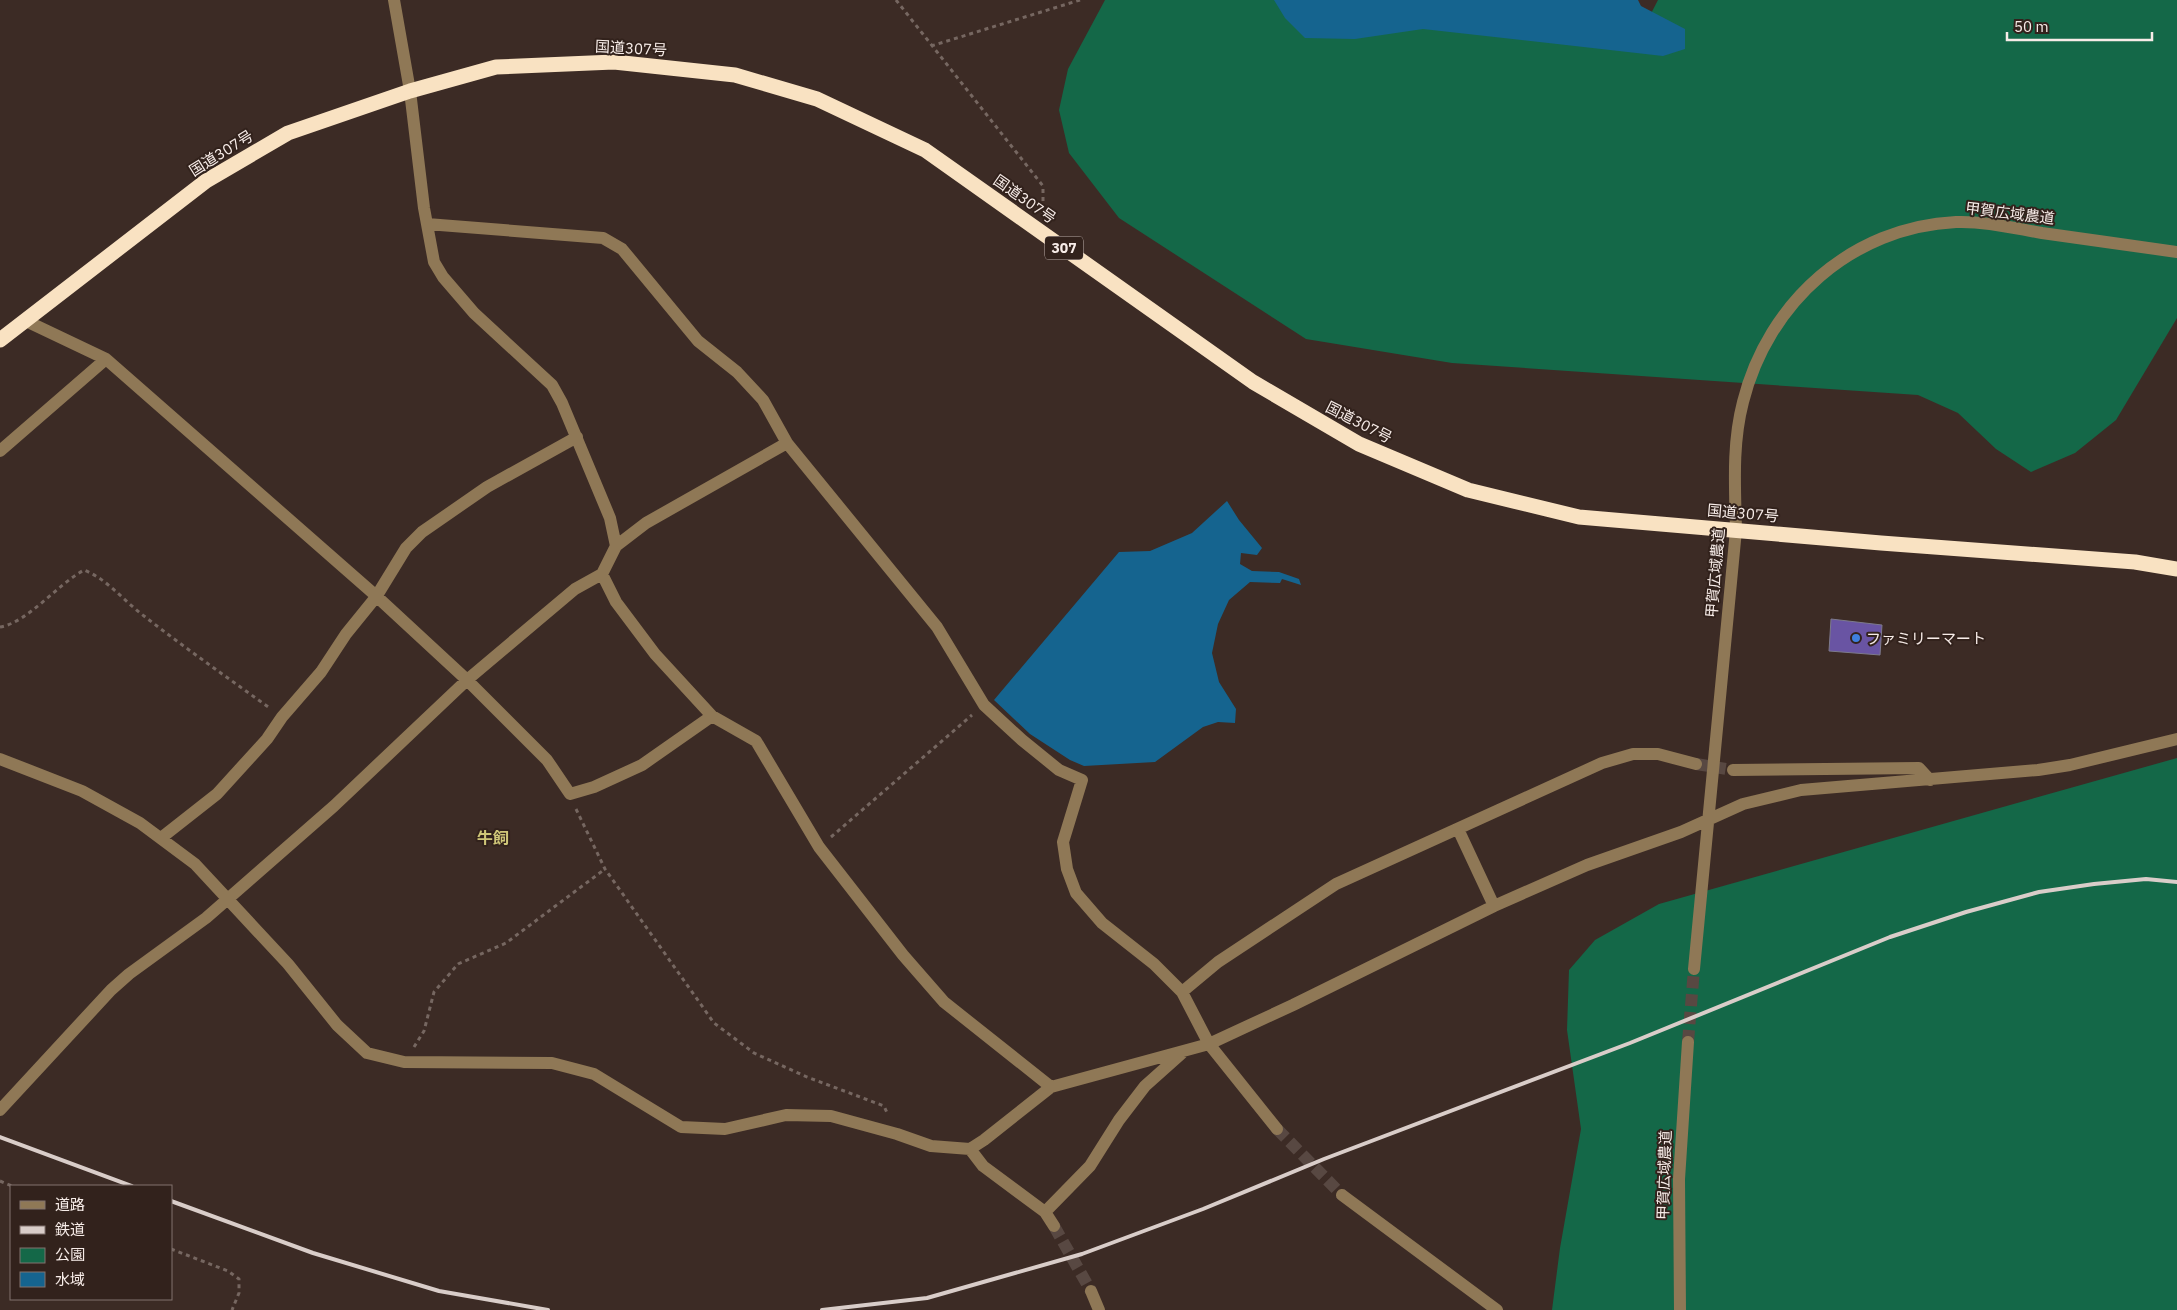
<svg xmlns="http://www.w3.org/2000/svg" width="2177" height="1310" viewBox="0 0 2177 1310" font-family="'IBM Plex Sans','Noto Sans JP',sans-serif">
<rect width="100%" height="100%" fill="#3c2b25"/>
<path fill="#146848" d="M1105,0H1398L1643,29L1658,0H2177V318L2116,420L2075,453L2031,472L1996,449L1958,413L1918,395L1452,363L1306,339L1119,218L1069,153L1059,110L1068,69Z
M2177,758V1310H1552L1560,1248L1581,1129L1567,1030L1569,970L1595,940L1659,904Z"/>
<path fill="#15648f" d="M1274,0H1638L1641,6L1685,29V49L1663,56L1423,29L1355,39L1305,38L1285,18Z
M1227,501L1239,520L1262,548L1257,555L1241,553L1240,564L1252,571L1279,572L1299,579L1301,585L1282,579L1280,583L1250,582L1229,600L1218,624L1212,653L1219,682L1236,709L1235,723L1218,722L1203,727L1155,762L1084,766L1070,760L1030,734L994,700L1119,552L1150,551L1192,533Z"/>
<path fill="#6954a3" stroke="#7d7a8c" d="M1831,619L1882,625L1880,655L1829,651Z"/>
<g fill="none" stroke-linecap="round" stroke-linejoin="round">
<path stroke="#584842" stroke-width="12" stroke-dasharray="12 6" stroke-linecap="butt" d="M1696,764L1733,770
M1688,1042L1694,969
M1277,1129L1342,1195
M1054,1226L1091,1291"/>
<path stroke="#766761" stroke-width="3" stroke-dasharray="4 4" stroke-linecap="butt" d="M896,0L1043,186V214
M931,46L1080,0
M0,627C27,623 58,584 84,570C107,579 124,601 144,616C185,648 228,678 271,709
M576,809L605,869L714,1023L754,1053L807,1077L884,1106L888,1115
M831,837L972,715
M414,1047L424,1031L434,992L458,964L506,943L605,869
M0,1181L12,1186
M171,1249L228,1271L239,1279V1293L232,1310"/>
<path stroke="#8f7856" stroke-width="12" d="M427,224L603,238L622,249L698,341L737,372L763,400L787,443L937,627L984,705L1022,740L1059,770L1082,780L1063,842L1067,869L1076,893L1102,923L1154,964L1182,992L1209,1044L1277,1129
M24,320L106,359L374,594L467,680L547,760L570,794L594,787L642,765L712,716
M0,451L106,359
M616,546L646,523L787,443
M602,574L616,602L655,654L712,716L756,741L819,847L903,955L944,1002L1051,1087
M0,759L82,791L140,823L195,864L288,964L337,1025L367,1053L404,1062L552,1063L594,1074L681,1127L725,1129L786,1115L831,1116L897,1134L931,1146L970,1149L984,1140L1051,1087L1209,1044L1293,1005L1494,906L1587,865L1681,832L1743,804L1801,790L2038,770L2070,765L2177,739
M1733,770L1919,768L1930,780
M1458,829L1494,906
M161,838L217,794L267,739L282,717L321,672L346,634L376,597L406,548L422,532L487,487L577,437
M1694,969L1736,530C1735,487 1732,444 1743,402C1768,302 1852,227 1956,222C1985,221 2013,228 2042,233C2087,239 2132,246 2177,252
M1182,992L1218,962L1336,884L1602,763L1633,754H1658L1696,764
M0,1110L111,990L129,974L206,918L334,806L467,680L575,589L602,574L616,546L610,518L562,403L552,385L474,313L443,277L434,262L424,208L410,91L394,0
M970,1149L983,1166L1045,1212L1054,1226
M1342,1195L1497,1310
M1045,1212L1090,1166L1119,1120L1145,1086L1182,1053
M1091,1291L1099,1310
M1680,1310L1679,1179L1688,1042"/>
<path stroke="#f9e2c2" stroke-width="15" d="M0,340L206,181L288,133L410,91L496,67L614,62L735,75L817,99L925,150L1253,382L1359,444L1468,490L1579,517L1881,543L2135,562L2177,569"/>
<path stroke="#d9cdc9" stroke-width="4" d="M0,1137L132,1186
M171,1201L313,1253L439,1291L548,1310
M822,1310L927,1298L1082,1254L1203,1209L1324,1159L1630,1043L1890,937L1966,912L2039,892L2094,884L2146,879L2177,882"/>
</g>
<circle fill="#3f7fe0" stroke="#32221c" stroke-width="2" cx="1856" cy="638" r="5"/>
<g text-anchor="middle" dominant-baseline="central" stroke-width="4" stroke-linejoin="round" paint-order="stroke">
<rect fill="#32221c" stroke="#bcafab" stroke-width="1" x="1045" y="236.5" width="38" height="23" rx="4"/>
<g font-size="14" font-weight="bold" fill="#f7ece8">
<text x="1064" y="248">307</text>
</g>
<g font-size="15" fill="#f7ece8" stroke="#32221c">
<text transform="translate(631 48) rotate(3)">国道307号</text>
<text transform="translate(221 153) rotate(-32)">国道307号</text>
<text transform="translate(1025 199) rotate(35)">国道307号</text>
<text transform="translate(2010 213) rotate(7)">甲賀広域農道</text>
<text transform="translate(1359 422) rotate(27)">国道307号</text>
<text transform="translate(1743 513) rotate(5)">国道307号</text>
<text transform="translate(1715 573) rotate(-85)">甲賀広域農道</text>
<text transform="translate(1664 1175) rotate(-88)">甲賀広域農道</text>
</g>
<g font-size="15" fill="#f7ece8" stroke="#32221c" text-anchor="start">
<text x="1866" y="638">ファミリーマート</text>
</g>
<g font-size="16" font-weight="bold" fill="#cfc678" stroke="#32221c">
<text x="493" y="838">牛飼</text>
</g>
</g>
<rect x="10" y="1185" width="162" height="115" fill="#32221c" stroke="#81736e"/>
<rect x="20" y="1201" width="25" height="8" fill="#8f7856" stroke="#81736e"/>
<text x="55" y="1210" font-size="15" fill="#f7ece8">道路</text>
<rect x="20" y="1226" width="25" height="8" fill="#d9cdc9" stroke="#81736e"/>
<text x="55" y="1235" font-size="15" fill="#f7ece8">鉄道</text>
<rect x="20" y="1248" width="25" height="15" fill="#146848" stroke="#81736e"/>
<text x="55" y="1260" font-size="15" fill="#f7ece8">公園</text>
<rect x="20" y="1272" width="25" height="15" fill="#15648f" stroke="#81736e"/>
<text x="55" y="1285" font-size="15" fill="#f7ece8">水域</text>
<path d="M2007 32v8h145v-8" fill="none" stroke="#f7ece8" stroke-width="2.5"/>
<text x="2014" y="32" font-size="15" fill="#f7ece8" stroke="#32221c" stroke-width="4" paint-order="stroke">50 m</text>
</svg>
